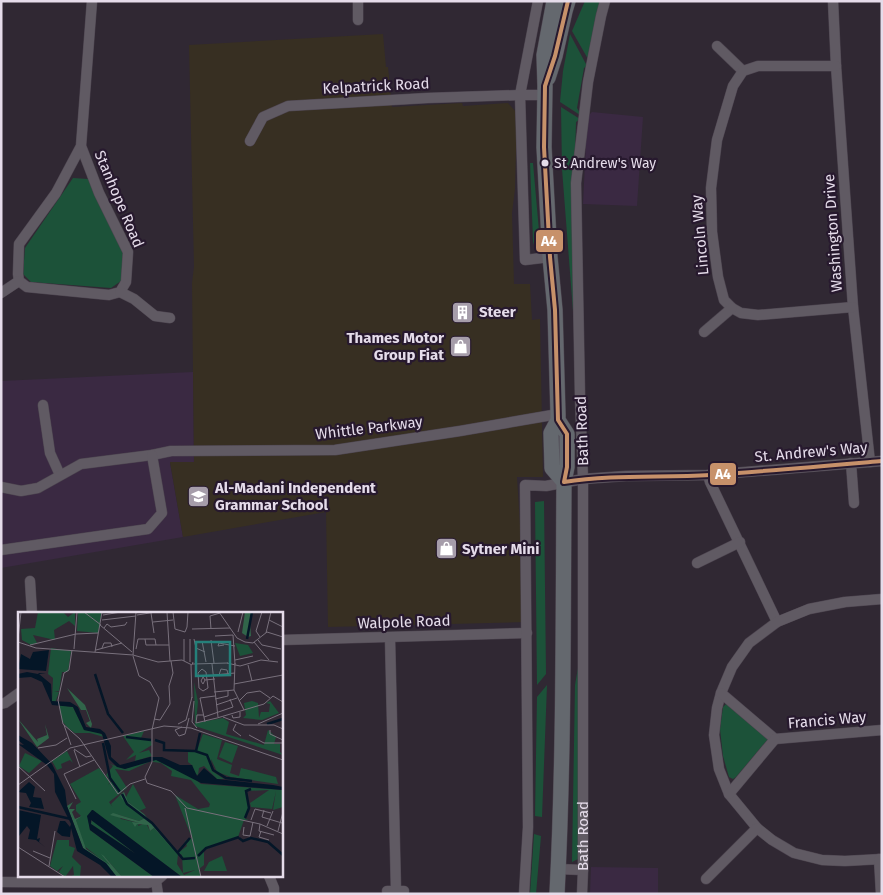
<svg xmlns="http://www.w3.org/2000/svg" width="883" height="895" viewBox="0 0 883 895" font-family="'Fira Sans',sans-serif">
<rect width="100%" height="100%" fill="#302833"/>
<path fill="#3a2942" d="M592,112L643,117L637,206L583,204L586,142L589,115Z
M193,372L194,462L170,463L183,537L1,568V381Z
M591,867L658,868V894H590Z"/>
<path fill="#372f22" d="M383,34L386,67H388L392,107L462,103L463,106L508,103L517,113L515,189L512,213L514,284H530L532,320L540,319L543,477H517L526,622L328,627L326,512L183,537L170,462H194L192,283L194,266L189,45Z"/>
<path fill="#1c5239" d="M585,1H601L588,59L572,31Z
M570,34L587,66L584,68L577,108L580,113V115L560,102L563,71Z
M561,107L580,119L576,122L573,220L575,337L562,169Z
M530,163H533L539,231L537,233L538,249H535L533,241Z
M73,178L88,179L124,255L121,281L111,288L31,282L23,274L25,248Z
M544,501L546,674L537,685L535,502Z
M579,662L578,859L572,862L575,685Z
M547,685L542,817L535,816L537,697Z
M728,702L768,739L736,777L733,779L729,777L723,756L720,729L723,707Z
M534,834L541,836L536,894H530Z"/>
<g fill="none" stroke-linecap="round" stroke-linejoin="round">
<defs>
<g id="minor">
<path d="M538,1L520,95L525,260L550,257"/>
<path d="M833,1L836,66L853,307L870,462"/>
<path d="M358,20V1"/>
<path d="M717,46L743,71"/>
<path d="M836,66H758L743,71L733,86L717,140L711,188L712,232L718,277L724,300L732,308L741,313L758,315L853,307"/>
<path d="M250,141L263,117L288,106L427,98L520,95H545"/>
<path d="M81,146L99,193L128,252L126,282L120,292L109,295L27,287L19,281L18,274L19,244L56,193L81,146L92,1"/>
<path d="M120,292L134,299L155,316L170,318"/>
<path d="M1,293L19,281"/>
<path d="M704,332L732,308"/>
<path d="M43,405L50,453L60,475"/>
<path d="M851,463L854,503"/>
<path d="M708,475L710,482L777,622"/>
<path d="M1,487L21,491L38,488L81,464L152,455L171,451L335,450L460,431L558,414"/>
<path d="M1,550L148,529L162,513L152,455"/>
<path d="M697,563L740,542"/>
<path d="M30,581L32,614"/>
<path d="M882,599L845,602L809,609L777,622L749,643L732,667L721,693L717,708L714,735L719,769L729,794L757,828L772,840L794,853L822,860L845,861L882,859"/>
<path d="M390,638L396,891"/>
<path d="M281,640L527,633"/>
<path d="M721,693L775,739"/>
<path d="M1,704L5,703L19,693"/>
<path d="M775,739L882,730"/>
<path d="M729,794L775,739"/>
<path d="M879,859L881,894"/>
<path d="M558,869L583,870"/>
<path d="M269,876L274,888V894"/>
<path d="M706,879L757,828"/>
<path d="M156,881L158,894"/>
<path d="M1,882L148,883L156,881L162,876"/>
<path d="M387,891H404"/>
<path d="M524,894L528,827L525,485L546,486L583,479L626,476L708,475L882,461"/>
<path id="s1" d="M582,894L583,870V479L580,397L576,183L588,82L601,16L605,1"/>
</g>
<path id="primary" d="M554,1L544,55L545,86L544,147L550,257L555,310L558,414V420L551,433L552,468L564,482
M548,78L555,56L565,11L568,1
M557,894C564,757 563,619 564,482L567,467V434L558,420"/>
</defs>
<use href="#minor" stroke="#4d4550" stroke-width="11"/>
<use href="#primary" stroke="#4d4550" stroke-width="16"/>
<use href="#minor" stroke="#605a63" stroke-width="10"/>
<use href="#primary" stroke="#64686e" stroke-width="15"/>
<defs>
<path id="bus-1" d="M564,482L567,467V434L558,420L555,310L550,257L544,147L545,86L555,56L568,1
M564,482C613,474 661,478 710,475C767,471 824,466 882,461"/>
</defs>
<use href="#bus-1" stroke="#27192e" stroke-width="8"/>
<use href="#bus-1" stroke="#c7916a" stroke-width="4"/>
</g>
<defs>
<symbol id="building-square" viewBox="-11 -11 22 22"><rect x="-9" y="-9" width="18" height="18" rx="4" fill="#a69daa" stroke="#27192e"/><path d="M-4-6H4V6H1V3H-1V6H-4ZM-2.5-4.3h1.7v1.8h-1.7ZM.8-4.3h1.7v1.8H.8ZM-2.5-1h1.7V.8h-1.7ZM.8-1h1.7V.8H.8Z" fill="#fff"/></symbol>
<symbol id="shop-square" viewBox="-11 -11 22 22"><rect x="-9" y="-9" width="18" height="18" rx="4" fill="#a69daa" stroke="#27192e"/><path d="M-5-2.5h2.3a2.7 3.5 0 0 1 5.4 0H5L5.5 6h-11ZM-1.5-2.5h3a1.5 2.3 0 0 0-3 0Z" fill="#fff"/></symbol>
<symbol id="school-square" viewBox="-11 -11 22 22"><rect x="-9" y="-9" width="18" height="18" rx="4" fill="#a69daa" stroke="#27192e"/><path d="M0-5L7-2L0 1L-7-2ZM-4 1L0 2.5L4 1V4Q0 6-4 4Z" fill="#fff"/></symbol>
</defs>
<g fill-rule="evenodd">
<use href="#building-square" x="450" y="300" width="25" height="25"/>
<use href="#shop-square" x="448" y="334" width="25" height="25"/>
<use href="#school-square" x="186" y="484" width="25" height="25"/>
<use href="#shop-square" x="434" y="536" width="25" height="25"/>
</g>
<circle fill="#e5dcea" stroke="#27192e" stroke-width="2" cx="545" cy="163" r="4.5"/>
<g text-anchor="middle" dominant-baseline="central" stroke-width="4.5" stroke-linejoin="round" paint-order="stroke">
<g font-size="14" fill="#e5dcea" stroke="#27192e" text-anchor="start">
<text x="554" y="163">St Andrew's Way</text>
</g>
<g font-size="15" fill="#e5dcea" stroke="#27192e">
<text transform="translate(376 86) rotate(-3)">Kelpatrick Road</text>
<text transform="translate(119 199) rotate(67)">Stanhope Road</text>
<text transform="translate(833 233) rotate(-94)">Washington Drive</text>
<text transform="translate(700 235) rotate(-95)">Lincoln Way</text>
<text transform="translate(369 428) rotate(-7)">Whittle Parkway</text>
<text transform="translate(582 431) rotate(-92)">Bath Road</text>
<text transform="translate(811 452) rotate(-5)">St. Andrew's Way</text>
<text transform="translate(404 622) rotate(-2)">Walpole Road</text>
<text transform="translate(827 720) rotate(-5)">Francis Way</text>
<text stroke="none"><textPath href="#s1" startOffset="58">Bath Road</textPath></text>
</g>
<g font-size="15" font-weight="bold" fill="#e5dcea" stroke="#27192e" text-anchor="start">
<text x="479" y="312">Steer</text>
<text x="444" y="338" text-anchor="end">Thames Motor<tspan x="444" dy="17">Group Fiat</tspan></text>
<text x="215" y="488">Al-Madani Independent<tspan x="215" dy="17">Grammar School</tspan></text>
<text x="462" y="549">Sytner Mini</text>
</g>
</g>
<g transform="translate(18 612)">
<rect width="265" height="265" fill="#302833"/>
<path d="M20,0H45L50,5L57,0V14L51,9L36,18L37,28L15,23L19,31L13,33L4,28L3,17L17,16ZM60,0H84L80,21L59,19ZM217,31L230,33L235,41L222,44ZM33,36L53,39L50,60H44L41,79H36L41,80L37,91L34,89L35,66L30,62ZM176,70L180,90L178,111L205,106L211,110L208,122L246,133L250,118L258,125L256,132H262V140L265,143L177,114ZM234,89L240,91L241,106L243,100H251L252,92L248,91L252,89L261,101L244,108L225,106L228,103L226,91ZM41,93L55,95L66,118L81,120L86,125L72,121H57L50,116L44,109ZM126,119L123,126L133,127L134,133L121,141L131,138L134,144L117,149L118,143L108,148L116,140L105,124ZM185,122L204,128L199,147L214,153L212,161L221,164L223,156L258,165L260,172L213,165L199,160L193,147L194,159L206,167H199L186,154L181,156L180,163L167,158L163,153L175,154L170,150V139L179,138ZM207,130L220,134L214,151L201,145ZM49,139L55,151L52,148L43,152L44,156L39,158L34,149ZM7,141L24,149L11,161L1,154ZM135,147L143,149L175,165L183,172L265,178V195L255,198L258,179L254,197L233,195L232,191L251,178L228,179L231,195L227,207L231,208H226L220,225L186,238V253L181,257L183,265H164L74,198L70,205L72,218L136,265H104L86,244L92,254L66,234L58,208L63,204L58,199V193L63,190L52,172L81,156L92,170L90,173L93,170L88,163L95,154L92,152L107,157L128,148L133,149L111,159L97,157L109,176L91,190L103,207L121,211L120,214L128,211L132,219L136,216L160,242L159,252L166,263L177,258L165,261L164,243L160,241L169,234L167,229L174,226L157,183L180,197L191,195L192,192L173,168L153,164L154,159L143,151L135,150ZM115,172L128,196L121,199L107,187ZM102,183L110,193L127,206L121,209L98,202L93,192ZM74,208L118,242L73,212ZM39,228H51V234L57,236L54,245L63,254L62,265H51L56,263L55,254L47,265L41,260L45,254L39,259L32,254ZM204,244L209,259H186L191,250Z" fill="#1c5239"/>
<path d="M227,0H235L232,10L233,24L230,25L224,21ZM49,76L67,93L74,112L73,116L68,111L72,109L68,98H63ZM0,107L20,130L19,127L29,123L27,112L31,126L19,135ZM106,180L110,190L126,202L158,241L136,216L132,219L130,213L119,212L117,215L114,210L121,211L92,203L95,201L121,209L127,206L104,187L102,183ZM55,190L51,197H57L54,200L57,207L64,204L58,208L68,237L92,253L83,242L86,244L104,265H99L65,236L49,194Z" fill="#31654a"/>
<path d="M31,38L28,59L0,57L3,42L12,47L15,40ZM9,60L20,62L21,61L28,62H21L33,72L34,89L52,90L60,95L68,115L82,117L87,121L93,134V145L102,153L132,145H144L162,153H174L179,164L186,156L199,167L255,173L265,175V178L183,171L138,148L107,157L99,155L91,147L84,122L66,118L55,95L34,93L24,70L13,65L0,66V62ZM0,123L14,131L34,152L47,178L49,194L65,236L88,251L99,265H94L82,253L59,239L53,216L52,225L44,224L39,220L42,209H47L52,215L53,212L37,180L36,162L29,153L0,132L6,133L0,128ZM11,170L17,175L15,185L23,186L26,197L11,195L13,191L8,181L0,180ZM0,198L23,203L19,227L22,226L21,230L27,235L18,228L10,227L12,218L9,214L1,224ZM74,198H75L164,265H136L72,218L69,204ZM73,208L118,242L73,212Z" fill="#041627" fill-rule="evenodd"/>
<path fill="none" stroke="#041627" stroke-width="2.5" d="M229,27L234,0M77,62L90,102L105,121M249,112L265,107M108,125L133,128M137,128L146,131V138L177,139L189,143L195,158L208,166L234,169M85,131L92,166L102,180M178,139L182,121M104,182L109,192L134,211L165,247L177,246M0,195L53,207M227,206L231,196L228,179L233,177M221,226L225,229L233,226L250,230L265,243M160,240L172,226M180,244L188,236L221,225"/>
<path fill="none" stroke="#78707c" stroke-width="1" d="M66,0L83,13M149,0L152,49M155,0L157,17L167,20L169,15M201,0L219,26L227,30L235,31L249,20L265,25M133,1L136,21M85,3L103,0M119,3L138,0M84,8L118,4M251,8L265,15M135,10L155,8M82,13L114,40M169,15L170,0M86,16L89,12L93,15L107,13L109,10M174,17L212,16M193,17L192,4L202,1M220,20L225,0M248,21L253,0M215,23L217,52M197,24L215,23M242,25L238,19L244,0M0,27L3,0M127,27L128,33H151M172,27V50M176,27L178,36L187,40M193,28L196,51M240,28L244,33L263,37M184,29L188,50M0,30L18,36L115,43L140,50L164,48L174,53L175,50M236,30L251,48M12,33L58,22L80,21M206,33L200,34L201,31L217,34M84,36L86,31H93L94,35M56,37L59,0M118,37L120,27H137L138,33M54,38L51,58L46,61L40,88L45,112L62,127L100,182L112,172L127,167M78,38L104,31M77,40L84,0M115,43L118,0M115,44L121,64L132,70L141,86L134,118V150L127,165L129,171L153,179L169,196L242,212L265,222M217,48L235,44M166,49V27M209,51L222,54L243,48L260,50M217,51L216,78L226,98M175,52L210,51M194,52L200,105M173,53L174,86M230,53L234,69M188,60L184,57L180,61L181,76L185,79L190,76M188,60L190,76M195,63L217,61M201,63L203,57L209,58L210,62M187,68L185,72L183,69L185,65L187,68L197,67M216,72L265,63M196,80L216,78M197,87L210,84V79M176,89L174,110L179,116M221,89L229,81L242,79L252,86M198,93L219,86M186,103H179L178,111L199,106M214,103L215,106L222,105V100M186,105L215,95L212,87M205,105L226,113H256L265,117M199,106L246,92L255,84L265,90M136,107L142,108L152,92L151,74L155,61L153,49M187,110L182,86L197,84M160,112L168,108L174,85M218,112L215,118L223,124M240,112L265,101M46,113L53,133M164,115L157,118L161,124L167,122L171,106M252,118V122L265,128M231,123L246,131H265M20,136L38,133L49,126M56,137L68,145L73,144M56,138L62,155M0,154L27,179M0,173L52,136L146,114L173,116L265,148M58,187L46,162L76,148M167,196L183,265M246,198L244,205L264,211M233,208L237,197L253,201M242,212L241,219L256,223M249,214L255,199M226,215L225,223L232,224L235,210M243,219L241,225L251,228M260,219L265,200M0,235L47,265M15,239L32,246M31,254L37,219"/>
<path fill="#24807a" fill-opacity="0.15" stroke="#24807a" stroke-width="2.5" d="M178,30H212V63L178,64Z"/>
<rect width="265" height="265" fill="none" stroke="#e5dcea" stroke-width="2.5"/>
</g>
<g stroke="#27192e" stroke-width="2">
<rect x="535" y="229" width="29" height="24" rx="5" fill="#c7916a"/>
<rect x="709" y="462" width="28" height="24" rx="5" fill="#c7916a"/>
</g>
<g font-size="14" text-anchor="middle" font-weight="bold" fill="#fff">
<text x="549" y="246">A4</text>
<text x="723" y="479">A4</text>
</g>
<rect width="883" height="895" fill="none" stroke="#e5dcea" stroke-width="5"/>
</svg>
